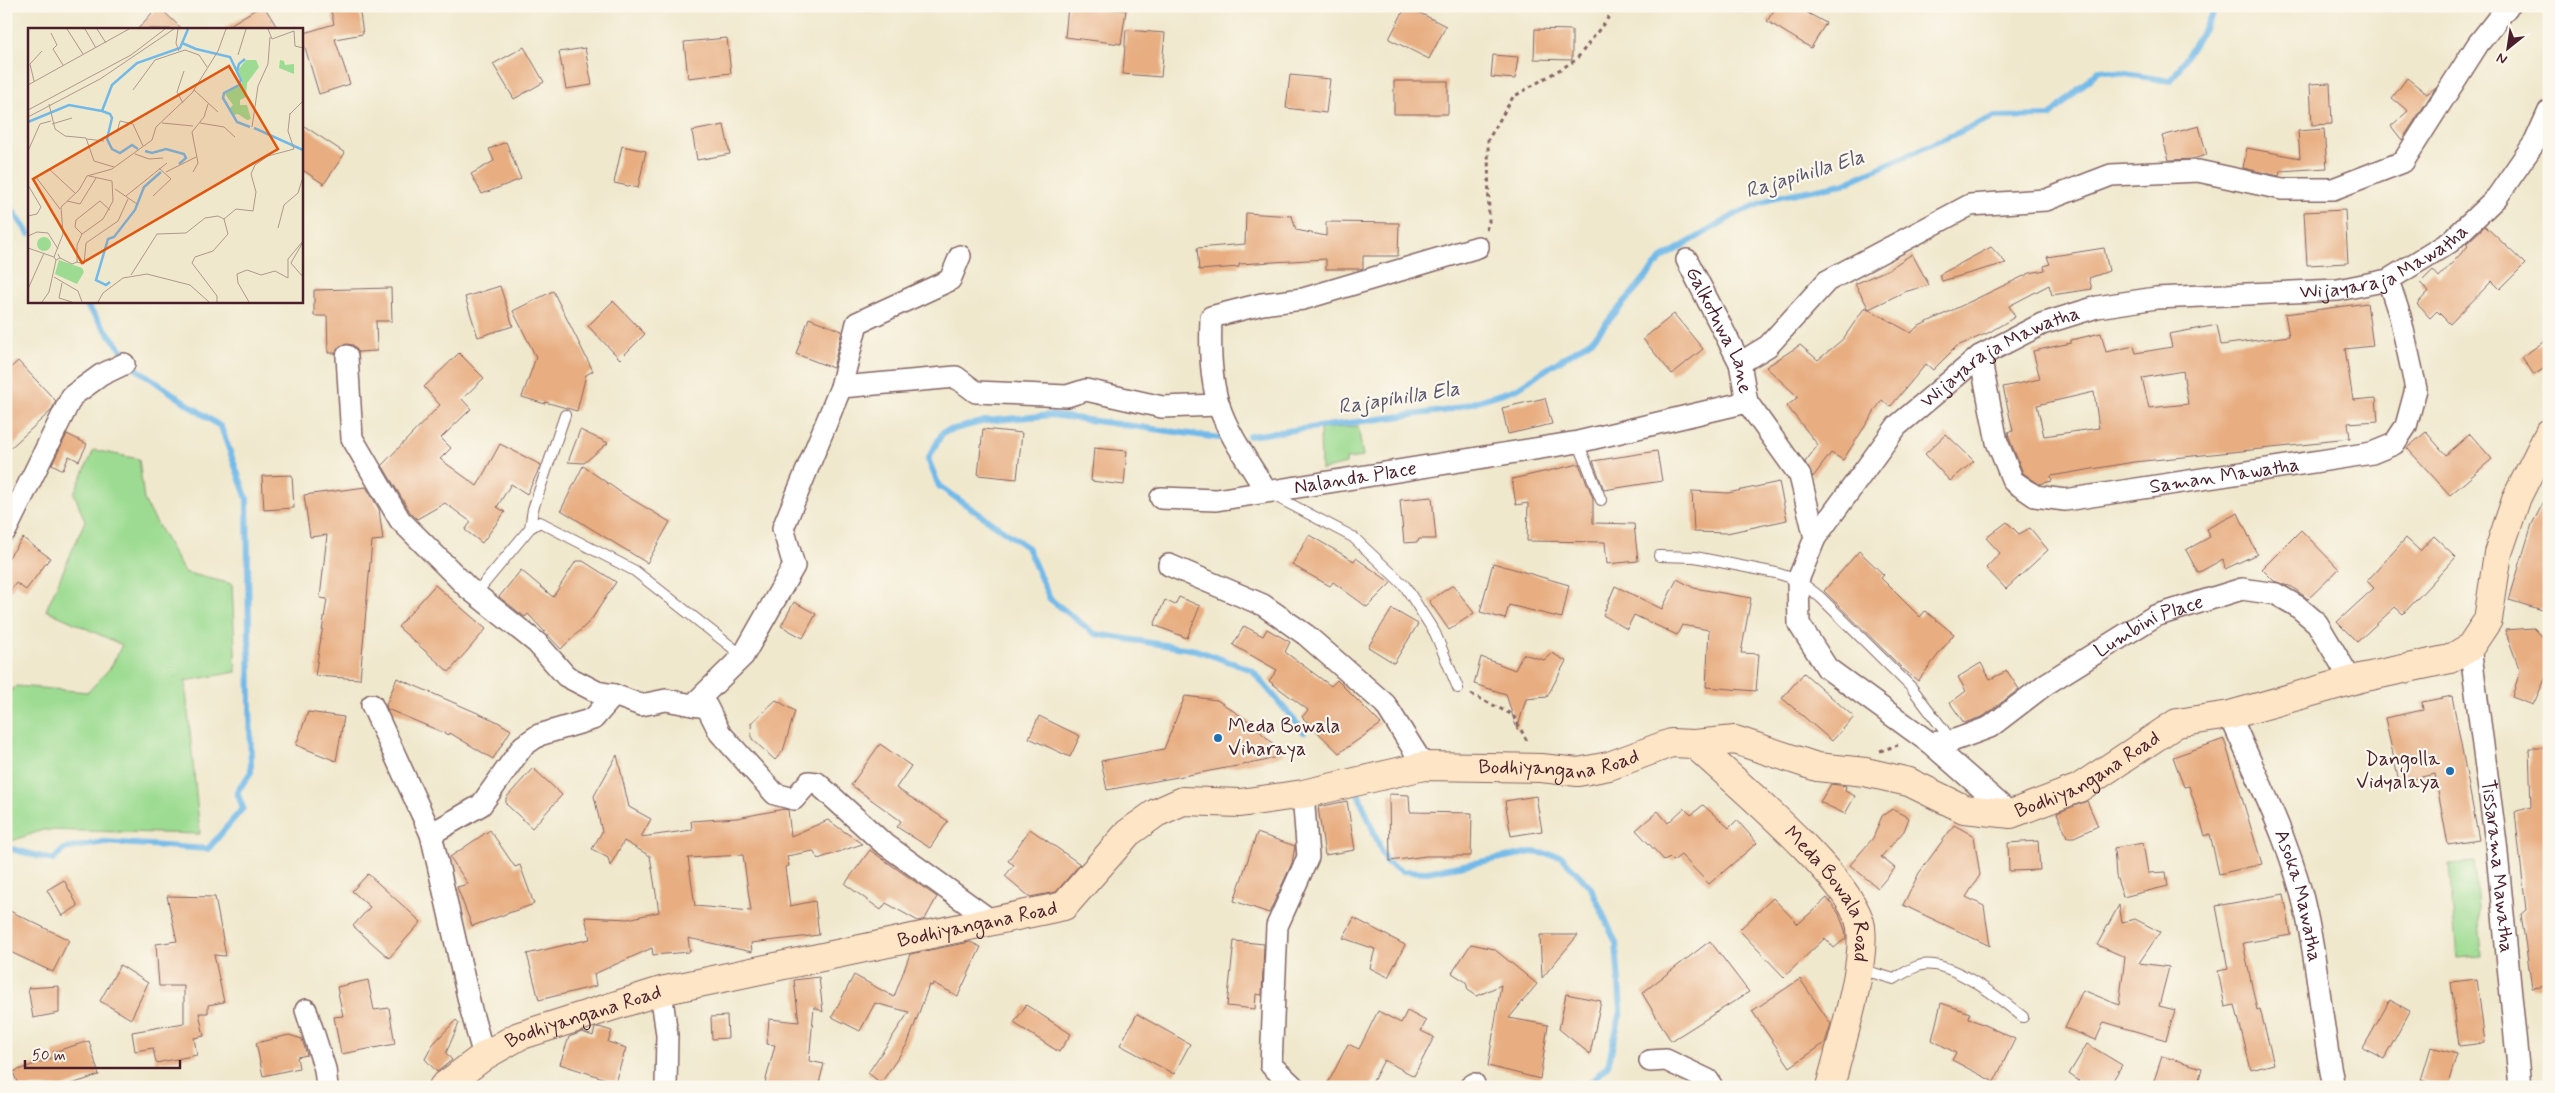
<svg xmlns="http://www.w3.org/2000/svg" width="2555" height="1093" viewBox="0 0 2555 1093" font-family="Mynerve,sans-serif">
<rect width="100%" height="100%" fill="#fbf7ec"/>
<filter id="ink" filterUnits="userSpaceOnUse"><feTurbulence type="fractalNoise" baseFrequency=".02" numOctaves="2"/><feDisplacementMap in="SourceGraphic" scale="10" xChannelSelector="R" yChannelSelector="G"/><feConvolveMatrix kernelMatrix="1 2 1 2 8 2 1 2 1" color-interpolation-filters="sRGB"/></filter>
<filter id="wash" filterUnits="userSpaceOnUse"><feTurbulence type="fractalNoise" baseFrequency=".0096" numOctaves="4" result="noise"/><feDisplacementMap in="SourceGraphic" scale="20" xChannelSelector="R" yChannelSelector="G"/><feGaussianBlur stdDeviation="1.12" result="paint"/><feColorMatrix in="noise" values="0 0 0 0 0 0 0 0 0 0 0 0 0 0 0 0 0 1.4 0 .05"/><feComposite in="paint" operator="in"/></filter>
<g filter="url(#wash)">
<rect width="100%" height="100%" fill="#f0e8cd"/>
<path fill="#9cdb91" stroke="#737d5e" d="M1358,426L1363,457L1346,459V464L1321,470L1320,429Z
M94,450L139,459L144,500L184,572L232,584L236,672L185,681L200,834L43,830L6,843V695L16,686L88,692L111,667L122,645L46,610L85,521L74,493Z
M2474,862L2482,956L2457,958L2449,864Z"/>
<g fill="none" stroke-linecap="round" stroke-linejoin="round">
<path stroke="#71b9e9" stroke-width="6" d="M6,201L29,234
M1249,436L1449,410L1516,389L1593,339L1662,258L1738,213L1776,197L1843,184L1993,117L2050,116L2099,70L2171,81L2218,6
M1219,438L1052,415L985,421L943,432L928,459L939,486L1027,547L1050,599L1095,634L1196,650L1252,670L1304,732
M1356,788L1386,862L1402,871L1427,872L1532,852L1561,856L1591,888L1616,943L1621,1011L1608,1065L1586,1087
M6,853L12,849L53,860L64,849L104,842L208,849L243,808L237,792L251,772L247,499L221,427L137,369L83,301"/>
</g>
<g id="blocks">
<path fill="#e8ae82" fill-rule="evenodd" d="M158,6L182,29H138Z
M261,6H264L278,29H223Z
M330,6H359L363,34L335,39L350,84L319,94L301,34L334,24Z
M1068,6L1126,10L1121,44L1065,37Z
M1406,6L1446,26L1429,59L1389,39Z
M1777,6H1795L1826,23L1811,48L1767,21Z
M1535,29L1572,30V60L1534,59Z
M1126,30L1165,33L1161,77L1123,74Z
M727,38L731,73L688,78L684,42Z
M524,47L544,82L514,99L493,64Z
M585,48L592,85L566,89L559,52Z
M1493,55L1518,57L1515,79L1491,77Z
M1290,75L1330,79L1326,113L1286,108Z
M2407,78L2427,94L2436,87L2402,140L2391,126L2408,111L2392,98Z
M1394,81H1448V114H1394Z
M2330,83L2332,124L2312,125L2310,84Z
M301,124L345,153L324,184L301,169Z
M724,125L730,154L697,160L692,131Z
M2199,126L2207,155L2192,159L2169,160L2162,136Z
M2324,129L2327,168L2280,171L2279,176L2243,168L2247,148L2300,158L2298,131Z
M506,142L521,179L482,194L471,174L494,161L489,149Z
M622,146L646,151L638,188L614,183Z
M2345,210L2348,263L2307,265L2304,212Z
M1246,213L1292,216L1296,230L1326,236V222L1399,223L1398,256H1363V268L1360,269H1326V259L1239,264V267L1199,270L1197,248L1245,244Z
M2485,226L2525,264L2500,289L2492,281L2450,324L2437,311L2430,318L2417,304L2429,291L2420,283L2433,270L2439,277L2468,246L2466,244Z
M1991,247L2006,263L1942,281L1939,275Z
M2104,248L2109,271L2089,278L2092,289L2052,295L2049,285L2009,306L2015,317L1988,333L1957,346L1933,370L1926,364L1890,407L1882,400L1843,460L1831,453L1813,477L1805,462L1818,445L1787,406L1798,397L1766,367L1800,345L1818,360L1843,339L1865,307L1911,333L1917,327L2030,273L2045,270L2044,266L2050,264L2047,257Z
M1912,254L1929,285L1904,292L1869,309L1855,284L1889,269Z
M500,286L513,326L478,337L465,297Z
M391,288L392,321H376L377,351L358,352L353,345L347,344L340,346L335,353H328L327,316H314V290Z
M553,291L593,371L586,375L577,411L545,402V404L522,397L536,357L513,311Z
M613,301L645,334L620,359L588,326Z
M2367,303L2373,346L2345,349L2353,400L2376,398L2378,421L2348,423L2350,438L2320,441V443L2134,462L2051,476L2052,481L2039,484L2023,473L2009,438L2008,432L2013,431L2003,387L2040,379L2033,351L2071,343V340L2101,333L2106,352L2134,346L2136,353L2172,347L2169,334L2217,325L2221,345L2289,336L2285,314ZM2183,371L2188,404L2149,408L2142,378ZM2094,392L2099,428L2044,436L2037,405Z
M1674,314L1703,349L1672,374L1643,339Z
M809,318L842,331L833,368L796,354Z
M2549,338V365L2534,375L2522,357Z
M459,353L484,378L462,399L471,409L441,438L451,448L440,459L477,486L500,444L541,465L527,494L511,484L497,507L505,512L482,543L465,530L471,522L445,503L417,519L410,512L382,465L440,405L424,387Z
M18,361L56,401L51,411L6,452V372Z
M1545,398L1552,424L1508,434L1502,408Z
M983,429L1022,433L1017,479L978,475Z
M580,430L608,443L584,463L568,462Z
M2426,432L2446,455L2470,434L2492,459L2450,495L2407,448Z
M67,434L87,444L79,461L69,456L63,470L52,464Z
M1946,434L1974,461L1950,481L1925,454Z
M1094,448L1127,451L1124,485L1091,481Z
M1657,451L1662,481L1604,490L1593,461Z
M1579,464L1593,498V523L1634,524L1638,561L1607,564L1605,542L1527,541L1528,503L1516,505L1512,479Z
M583,466L623,494L670,522L647,563L561,510Z
M292,475L294,508L264,510L262,476Z
M1779,482L1787,520L1727,533L1694,532L1692,491L1728,493Z
M366,487L379,509L383,540L372,541L360,679L315,676L327,599L320,598L327,535L310,537L304,495Z
M2549,492V612L2509,600L2532,524Z
M1432,497L1436,539H1419L1418,542L1404,543L1400,500Z
M2238,513L2257,554L2225,569L2223,559L2198,573L2186,550L2210,537L2206,529Z
M2007,522L2019,534L2030,528L2048,550L2006,589L1986,568L2000,553L1986,538Z
M2301,530L2339,569L2308,599L2292,587L2274,581L2262,569Z
M1309,535L1354,561L1356,558L1391,583L1367,607L1333,582L1330,586L1292,565Z
M2434,536L2456,557L2403,614L2395,607L2357,642L2337,622L2374,588L2367,581L2406,538L2420,551Z
M23,538L50,558L26,590L16,583L6,597V561Z
M1859,551L1884,575L1881,578L1920,617L1925,611L1954,634L1918,681L1903,669L1824,591Z
M576,561H583L616,582L591,620L561,649L528,614L525,617L499,597L521,570L553,597Z
M1493,563L1569,585L1562,618L1509,605L1505,619L1480,612Z
M1677,579L1694,588L1751,598L1741,653L1759,654L1756,691L1706,687L1709,630L1682,625L1677,635L1634,615L1627,629L1603,615L1615,586L1662,609Z
M435,585L486,629L449,672L398,627Z
M1453,585L1474,613L1449,630L1429,601Z
M1179,597L1200,606L1187,638L1154,625L1165,600L1175,605Z
M794,602L816,614L803,638L781,626Z
M1392,609L1418,624L1394,663L1368,647Z
M1244,626L1263,636L1267,629L1290,642L1285,652L1331,686L1337,680L1381,724L1339,753L1302,717L1308,710L1269,681L1277,670L1233,645Z
M2534,628L2549,644V671L2533,705L2512,697L2520,671L2505,630Z
M1552,653L1566,661L1547,697L1526,699L1517,730L1506,694L1474,684L1481,657L1515,670L1523,654L1544,660Z
M1981,663L1990,679L2007,671L2019,689L1984,716L1964,723L1950,703L1966,691L1958,677Z
M1804,673L1854,717L1832,741L1782,698Z
M397,678L496,721L511,730L493,759L450,733L449,735L387,709L386,705Z
M1185,696L1217,700L1250,722L1284,754L1264,761L1107,790L1101,761L1164,749Z
M2452,696L2479,840L2448,845L2435,774L2399,782L2385,718L2423,710L2422,702Z
M776,700L795,711L783,751L775,760L752,739L751,723Z
M308,712L344,717L336,761L296,745Z
M1039,716L1080,736L1070,757L1029,738Z
M2224,739L2262,864L2219,874L2210,834L2205,836L2189,786L2184,787L2173,757Z
M880,744L911,766L896,788L948,821L930,848L897,827L901,821L851,785Z
M2529,748H2549V986L2532,988L2521,914L2526,910L2515,812L2531,807Z
M617,755L629,807L651,819L641,837L692,830L691,821L737,818L784,809L788,810L791,836L828,820L862,844L818,859L813,851L787,856L789,866L785,867L790,906L815,901L819,935L751,943L752,952L688,938L690,952L653,955L652,948L594,974L596,986L539,1000L527,954L590,939L585,917L628,919L659,912L650,856L624,841L610,866L608,858L592,849L602,832L594,796ZM743,855L751,911L695,906L688,858Z
M533,768L562,795L532,828L506,804V798Z
M1831,784L1846,786L1845,791L1855,796L1845,814L1820,802Z
M1389,794L1409,795L1410,812L1472,813L1471,856H1426L1390,861Z
M1536,796L1542,831L1511,836L1505,801Z
M1347,801L1355,850L1325,855L1318,807Z
M2087,801L2098,826L2074,837H2067L2057,813Z
M1703,805L1729,828L1737,820L1757,843L1709,884L1681,855L1673,861L1669,857L1665,861L1636,830L1658,811L1668,823L1684,808L1691,815Z
M1892,809L1909,818L1904,831L1881,857L1895,868L1878,888L1850,865L1873,838L1882,816Z
M1954,825L1974,836L1980,875L1966,897L1984,906L1990,946L1903,905L1919,873Z
M1030,829L1080,864L1056,892L1030,897L1005,876L1014,865L1008,861Z
M490,830L515,867L520,865L534,904L472,926L457,887L468,884L450,857Z
M1257,833L1295,846L1292,863L1269,913L1234,901Z
M2038,841L2040,870L2009,871L2008,843Z
M2143,843L2148,873L2166,872L2168,886L2123,897L2116,876L2114,848Z
M870,850L937,897L925,919L918,921L886,903L881,910L845,884Z
M368,874L421,922L389,958L353,926L370,907L352,891Z
M64,880L78,906L62,916L47,890Z
M2284,894L2291,935L2243,943L2257,1010L2260,1009L2274,1064L2251,1070L2235,1005L2225,1007L2218,971L2228,969L2216,906Z
M167,896L215,897L226,956L214,955L224,1002L208,1005V1013H199L204,1036L194,1038L197,1055L156,1063L153,1048L135,1051L132,1032L184,1023V986H159L156,944L177,941Z
M1773,898L1798,924L1827,898L1839,914L1845,930L1846,938L1834,948L1825,938L1784,977L1739,930Z
M2119,905L2122,922L2135,919L2160,932L2139,963L2169,967L2159,1006L2175,1010L2166,1040L2104,1022L2096,1040L2065,1028L2083,990L2119,1005L2125,957L2097,945Z
M6,909L69,940L53,972L6,950Z
M1354,918L1405,945L1388,977L1370,968L1375,949L1343,938Z
M1540,935H1578L1542,978Z
M1234,941L1264,944L1262,995L1256,994L1255,1009L1227,1006Z
M1710,941L1749,992L1671,1041L1642,993Z
M970,942L981,947L958,996L933,983L932,986L929,985L908,1043L881,1083L868,1073L909,1012L875,1003L860,1031L832,1017L854,975L894,997L910,954Z
M1471,944L1494,949L1537,984L1509,1018L1548,1025L1540,1079L1488,1066L1501,985L1477,996L1468,990L1466,982L1452,973Z
M120,965L148,983L131,1019L100,1001Z
M819,977L823,1012L814,1007L809,1061L824,1064L818,1087H764L775,1045L767,1044L769,1019L799,1022L794,980Z
M1800,979L1831,1024L1825,1043L1790,1067L1752,1011Z
M2477,979L2485,1043L2459,1046L2451,982Z
M368,980L374,1010L389,1008L395,1044L341,1054L334,1017L343,1016L337,987Z
M59,986V1013L33,1018L28,988Z
M1566,994L1601,1001L1590,1054L1559,1029Z
M2390,1000L2410,1011L2384,1059L2363,1048Z
M1941,1003L1970,1013L1969,1018L2015,1039L1994,1082L1952,1060L1956,1053L1932,1040Z
M1026,1005L1071,1034L1059,1052L1014,1023Z
M1378,1011L1401,1023L1407,1011L1426,1021L1421,1031L1434,1037L1414,1076L1384,1060L1370,1087H1326L1348,1044L1359,1049Z
M1137,1014L1190,1044L1174,1074L1120,1045Z
M727,1016L728,1038L712,1039L711,1017Z
M456,1020L459,1023L446,1053L452,1060L437,1072L425,1059L433,1044Z
M599,1027L612,1031L608,1042L626,1048L615,1082L560,1064L569,1037L582,1032L593,1036L595,1028Z
M289,1035L302,1039L307,1055L297,1057L299,1068L263,1076L256,1043Z
M89,1041L99,1075L63,1087H19L13,1072L54,1057L53,1052Z
M2087,1044L2122,1065L2109,1087H2077L2079,1081L2069,1074Z
M2431,1047L2457,1054L2447,1087L2421,1080Z
M2162,1056L2202,1068L2197,1087H2152Z"/>
</g>
</g>
<g filter="url(#ink)">
<use href="#blocks" fill-opacity="0" stroke="#846564" stroke-width="1"/>
<g fill="none" stroke-linecap="round" stroke-linejoin="round">
<defs>
<path id="lane" d="M1578,442L1601,500
M1271,494L1353,537L1405,586L1435,633L1458,688
M530,528L533,509L565,415
M1659,556L1695,557L1776,573L1798,580L1820,597L1911,687L1952,741
M469,588L482,586L530,528L540,522L635,571L743,656
M1860,969L1894,979C1901,975 1910,969 1918,966C1947,956 2002,1000 2023,1017"/>
<g id="street">
<path id="s1" d="M1687,260L1740,363L1747,402L1800,476L1815,538"/>
<path d="M347,356L352,438L400,520L468,588L537,643L566,676L597,692L614,695"/>
<path id="s2" d="M1980,356L1997,442L2013,481L2035,496L2065,500L2372,453L2394,444L2406,426L2416,389L2400,316L2388,280"/>
<path d="M1740,363L1768,346L1827,281L1970,205L2046,200L2111,175L2198,171L2282,189H2333L2403,162L2478,44L2508,6"/>
<path d="M841,387L956,377L976,392L1067,396L1086,390L1162,407L1219,405"/>
<path d="M1266,491C1250,464 1229,436 1219,406C1210,378 1210,346 1211,317L1262,304L1303,299L1478,247"/>
<path id="s3" d="M1161,498L1216,500L1578,442L1747,402"/>
<path d="M6,530L72,396L101,375L124,364"/>
<path d="M1169,565L1263,605L1306,635L1385,704L1424,766"/>
<path id="s4" d="M2470,647L2496,843L2520,1087"/>
<path d="M372,705L431,834L471,1010L484,1056"/>
<path d="M693,705L707,707L720,733L775,794L794,799L809,782L817,783L882,842L993,922"/>
<path id="s5" d="M2230,715C2258,781 2293,847 2307,917C2319,973 2322,1031 2334,1087"/>
<path id="s6" d="M1930,743L1952,741L1990,727L2046,684L2155,616L2242,589L2276,594L2297,606L2317,623L2351,680"/>
<path id="s7" d="M2011,814L1930,743L1827,668L1799,624L1798,580L1815,538L1897,426L1980,356L2042,324L2097,307L2156,298L2338,290L2388,280L2450,242L2497,197L2535,142L2549,111"/>
<path d="M431,834L481,805L523,746L539,735L593,719L614,695L641,705L666,700L693,705L743,656L794,566L783,528L841,387L857,323L950,280L960,256"/>
<path d="M661,991L667,1035L666,1087"/>
<path d="M306,1010L325,1069L327,1087"/>
<path d="M1650,1061L1666,1060L1708,1080L1712,1087"/>
<path d="M1294,1087L1271,1065L1277,926L1308,857L1303,794"/>
<path d="M1470,1087L1474,1084"/>
</g>
<g id="secondary">
<path id="s8" d="M1694,744C1732,779 1854,880 1861,927C1866,968 1840,1045 1830,1087"/>
<path id="s9" d="M443,1087L484,1056L519,1036L661,991L1064,906L1128,833L1156,813L1183,801L1240,803L1303,794L1424,766L1541,768L1578,772L1609,766L1671,743L1694,744L1735,740L1817,767L1865,772L1909,782L1964,809L2011,814L2079,788L2177,723L2230,715L2361,678L2450,659L2470,647L2488,620L2498,553L2517,497L2549,433"/>
</g>
</defs>
<use href="#lane" stroke="#846564" stroke-width="12"/>
<use href="#street" stroke="#846564" stroke-width="24"/>
<use href="#secondary" stroke="#846564" stroke-width="30"/>
<path stroke="#846564" stroke-width="3" stroke-dasharray="4 4" stroke-linecap="butt" d="M1486,230L1489,222L1488,140L1513,97L1576,60L1617,6
M1471,694L1513,715L1528,743
M1880,751L1898,745"/>
<use href="#lane" stroke="#fff" stroke-width="10"/>
<use href="#street" stroke="#fff" stroke-width="21"/>
<use href="#secondary" stroke="#fde5c5" stroke-width="28"/>
</g>
</g>
<g fill="#1f6fb2" stroke="#fbf7ec" stroke-width="2">
<circle cx="1218" cy="738" r="5"/>
<circle cx="2450" cy="771" r="5"/>
</g>
<g text-anchor="middle" dominant-baseline="central" stroke-width="4.5" stroke-linejoin="round" paint-order="stroke">
<g font-size="20" fill="#4a1f2b" stroke="#fbf7ec">
<text stroke="none"><textPath href="#s7" startOffset="1046">Wijayaraja Mawatha</textPath></text>
<text stroke="none"><textPath href="#s1" startOffset="78">Galkotuwa Lane</textPath></text>
<text stroke="none"><textPath href="#s7" startOffset="641">Wijayaraja Mawatha</textPath></text>
<text stroke="none"><textPath href="#s2" startOffset="348">Saman Mawatha</textPath></text>
<text stroke="none"><textPath href="#s3" startOffset="196">Nalanda Place</textPath></text>
<text stroke="none"><textPath href="#s6" startOffset="252">Lumbini Place</textPath></text>
<text stroke="none"><textPath href="#s9" startOffset="1194">Bodhiyangana Road</textPath></text>
<text stroke="none"><textPath href="#s9" startOffset="1749">Bodhiyangana Road</textPath></text>
<text stroke="none"><textPath href="#s4" startOffset="221">Tissarama Mawatha</textPath></text>
<text stroke="none"><textPath href="#s5" startOffset="194">Asoka Mawatha</textPath></text>
<text stroke="none"><textPath href="#s8" startOffset="206">Meda Bowala Road</textPath></text>
<text stroke="none"><textPath href="#s9" startOffset="564">Bodhiyangana Road</textPath></text>
<text stroke="none"><textPath href="#s9" startOffset="159">Bodhiyangana Road</textPath></text>
</g>
<g font-size="20" fill="#4a1f2b" stroke="#fbf7ec" text-anchor="start">
<text x="1228" y="726">Meda Bowala<tspan x="1228" dy="23">Viharaya</tspan></text>
<text x="2440" y="759" text-anchor="end">Dangolla<tspan x="2440" dy="23">Vidyalaya</tspan></text>
</g>
<g font-size="21" font-style="italic" fill="#58556e" stroke="#fbf7ec">
<text transform="translate(1805 174) rotate(-17)">Rajapihilla Ela</text>
<text transform="translate(1399 398) rotate(-9)">Rajapihilla Ela</text>
</g>
</g>
<g transform="translate(28 28)">
<rect width="275" height="275" fill="#f0e8cd"/>
<path d="M218,32H228L231,39L219,55L218,69L212,72V77H219L223,91L219,92L210,86L206,87L202,80L205,77L197,66L214,55L210,42ZM252,32L256,33L257,37L266,36V46L251,40ZM9 216a7 7 0 1 1 14 0a7 7 0 1 1-14 0ZM31,232L54,240L56,244L49,256L27,246Z" fill="#9cdb91"/>
<path fill="none" stroke="#71b9e9" stroke-width="2.5" d="M154,15L168,21L202,29L213,52L211,57L196,65L195,70L209,94L222,99M209,43L211,36L217,31M74,83L82,86L84,90L79,111L84,121L92,125L104,117L110,121M0,94L41,77L74,83L84,57L109,35L152,20L160,1M226,100L275,122M117,123L124,125L138,121L156,126L158,130L151,136M82,254L78,257L68,252L80,211L86,209L107,182L116,159L133,144"/>
<path fill="none" stroke="#ae988c" stroke-width="1" d="M39,1L55,26M57,1L68,20M69,1L78,15M150,1L148,15L151,23M240,1L244,11L266,3L267,18L275,20M23,5L29,17L25,21L35,37M210,27L218,1M6,53L2,36L14,23M0,57L101,1M105,62L127,32L157,22L171,27L179,39M166,62L190,84M155,75L149,64L156,43M21,76L27,101L37,108L58,110L66,133L86,139M0,82L103,27L137,1M262,86L275,73M0,89L72,51L146,1M134,95L165,98M172,95L196,99L207,109M24,96L44,90M224,99L230,58L240,36L242,9M89,104L92,93L105,96L115,118M59,111L76,113M0,123L12,96L23,93M107,126L121,131L135,130M138,144L168,129M165,144L170,135L164,104L176,89L180,76M8,149L21,141L47,165M8,149L32,181M0,157L13,179L9,186L0,188M87,161L109,176M98,168L139,135M125,168L143,151L131,140M39,173L52,176L68,150M196,191L208,181L225,183L228,164L223,146L227,137L240,128L266,121L260,103L262,85M250,200L256,177L270,165L275,149M54,206L47,199L48,192L72,173L82,182M0,208L9,204L20,205L30,221M275,214L263,235L275,249M0,220L26,229M30,226L32,230L28,232L26,229L35,206L33,179L51,162L59,148L84,141L124,112L128,99L164,65L190,23L198,1M32,230L44,236L49,234V217L54,206L75,191L85,173L84,153L61,148M49,234L56,236L58,215L90,193L100,171M103,247L129,206L158,205L177,190L190,188L196,191L200,206L185,223L167,229L164,235L189,268V274M26,249L50,263L54,274M34,255L31,270L44,274M0,261L16,225M14,274L21,264L28,232M70,274L75,265L95,250L119,246L162,257L181,274M221,274L210,255L209,246L219,242L233,247L247,243L260,250V231L275,213"/>
<path fill="#e0560e" fill-opacity="0.15" stroke="#e0560e" stroke-width="2.5" d="M201,38L250,121L54,235L5,151Z"/>
<rect width="275" height="275" fill="none" stroke="#4a1f2b" stroke-width="2.5"/>
</g>
<rect width="2555" height="1093" fill="none" stroke="#fbf7ec" stroke-width="25"/>
<g transform="translate(2508 48) rotate(210)" stroke="#fbf7ec" stroke-width="4" paint-order="stroke">
<path d="M0-4L9 19L0 12L-9 19Z" fill="#4a1f2b"/>
<text y="-8" font-size="14" font-weight="bold" text-anchor="middle" fill="#4a1f2b">N</text>
</g>
<path d="M25 1060v8h155v-8" fill="none" stroke="#4a1f2b" stroke-width="2.5"/>
<text x="32" y="1060" font-size="15" fill="#4a1f2b" stroke="#fbf7ec" stroke-width="4" paint-order="stroke">50 m</text>
</svg>
